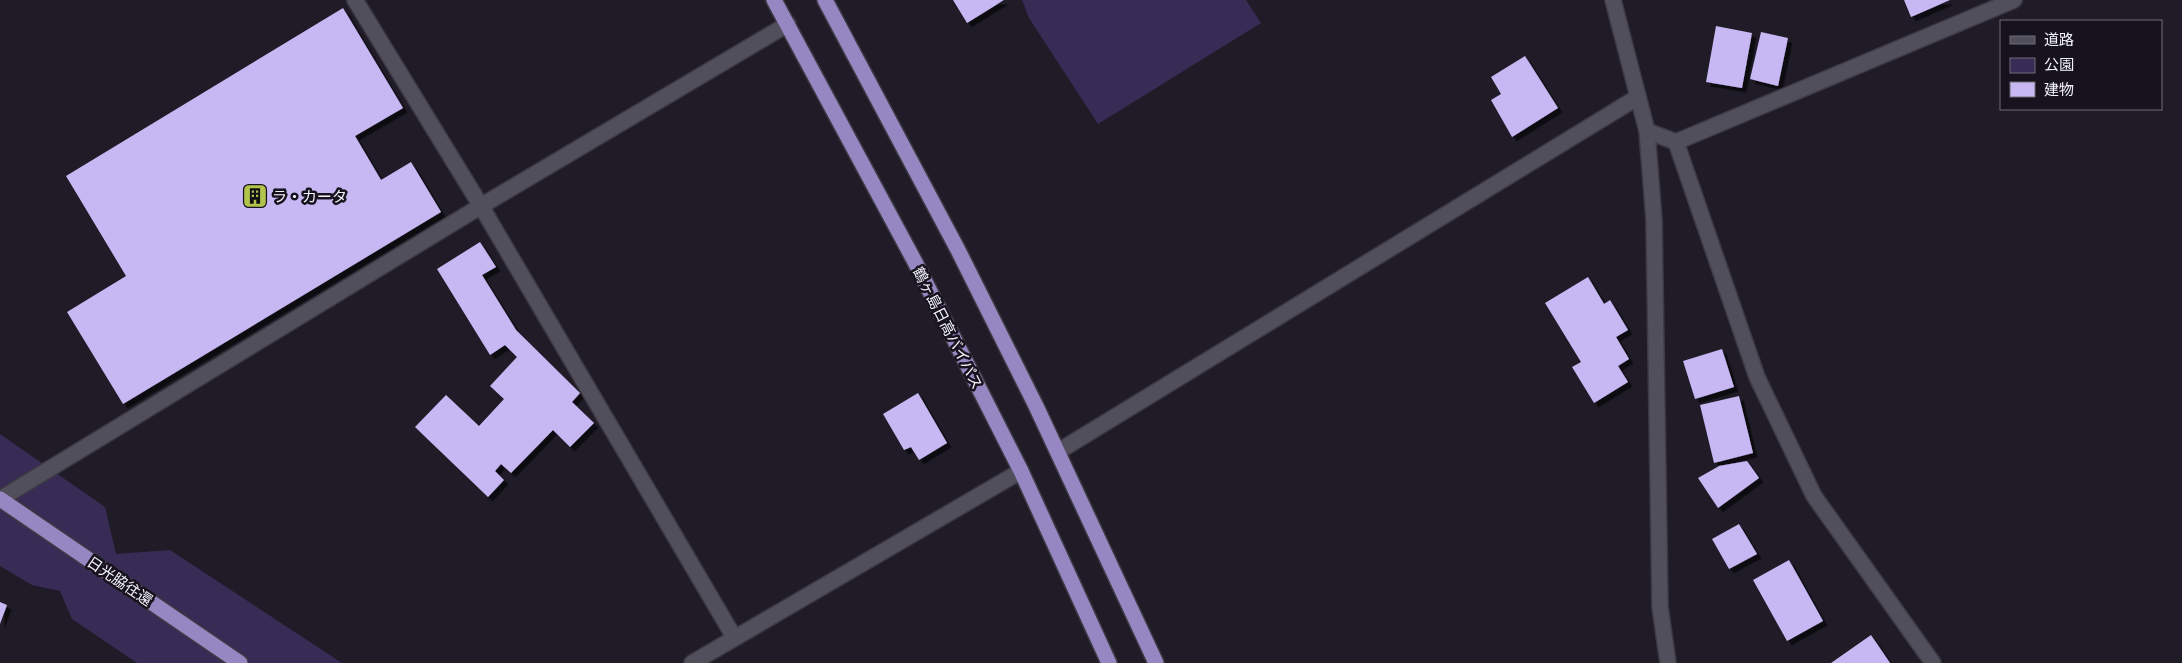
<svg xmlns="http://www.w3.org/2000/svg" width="2182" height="663" viewBox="0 0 2182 663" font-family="Arial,'Noto Sans JP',sans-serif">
<defs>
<filter id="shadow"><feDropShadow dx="4.5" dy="4.5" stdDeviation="0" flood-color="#0009"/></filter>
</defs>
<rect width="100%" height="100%" fill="#1f1c28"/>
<path fill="#382b55" d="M1022,0H1246L1261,23L1098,124L1029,18Z
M0,434L105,507L116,554L170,550L342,663H137L72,619L60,591L32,585L0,566Z"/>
<path fill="#c7b8f3" filter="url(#shadow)" d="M953,0H1004L967,23Z
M1904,0H1950L1911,17Z
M343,8L403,108L355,136L381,180L411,162L441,212L123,404L67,312L126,276L66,176Z
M1716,26L1752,33L1742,88L1706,82Z
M1761,32L1788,38L1778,86L1750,79Z
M1525,56L1558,108L1512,137L1491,100L1501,94L1491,77Z
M480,242L496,267L482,275L516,330L580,393L572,402L594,423L570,447L553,430L511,473L501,464L495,471L504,480L488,497L415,427L446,395L479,426L504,399L490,386L517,357L505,345L490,355L437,269Z
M1588,277L1604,304L1610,300L1628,330L1616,337L1629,359L1618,366L1628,382L1594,403L1572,367L1581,362L1545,303Z
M1722,349L1734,387L1695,399L1683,361Z
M918,393L947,443L919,460L911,447L904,450L883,414Z
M1739,396L1753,453L1714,463L1700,405Z
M1747,461L1759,478L1718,508L1698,478L1719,466Z
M1739,524L1757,554L1729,569L1712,539Z
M1789,560L1823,621L1787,641L1753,580Z
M0,602L7,605L0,624Z
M1871,635L1890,663H1831Z"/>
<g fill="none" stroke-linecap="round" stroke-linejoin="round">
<defs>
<path id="minor" d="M355,0L481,206L734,637
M1647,131L1676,142L1757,377L1814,496L1933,663
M1676,142L2014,0
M1059,451L1638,97
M0,499L481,206L788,24
M692,663L1021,471"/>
<path id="tertiary" d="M1613,0L1647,131L1654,220L1660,607L1668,663"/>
<path id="trunk" d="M774,0L915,262L1021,471L1109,663
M825,0L958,250L1036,406L1156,663
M0,499L240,663"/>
</defs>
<use href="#minor" stroke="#3d3a44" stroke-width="18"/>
<use href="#tertiary" stroke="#3d3a44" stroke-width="18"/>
<use href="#trunk" stroke="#3d3a44" stroke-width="18"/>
<use href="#minor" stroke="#524f5d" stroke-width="15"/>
<use href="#tertiary" stroke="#524f5d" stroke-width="15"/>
<use href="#trunk" stroke="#9686c1" stroke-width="15"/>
</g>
<defs>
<symbol id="building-square" viewBox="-11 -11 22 22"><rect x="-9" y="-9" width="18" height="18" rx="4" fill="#b2c34c" stroke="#16131e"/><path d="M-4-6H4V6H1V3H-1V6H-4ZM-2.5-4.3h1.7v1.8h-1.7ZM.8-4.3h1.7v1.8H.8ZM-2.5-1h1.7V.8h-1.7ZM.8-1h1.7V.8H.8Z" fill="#111"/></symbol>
</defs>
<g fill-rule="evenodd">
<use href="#building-square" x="241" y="182" width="28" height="28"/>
</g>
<g text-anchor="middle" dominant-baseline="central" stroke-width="5" stroke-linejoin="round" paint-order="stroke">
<g font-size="15" fill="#f4f2fb" stroke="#16131e" text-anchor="start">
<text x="272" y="196">ラ・カータ</text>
</g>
<g font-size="15" fill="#f4f2fb" stroke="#16131e">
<text transform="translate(948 328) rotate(63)">鶴ヶ島日高バイパス</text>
<text transform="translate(120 581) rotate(34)">日光脇往還</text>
</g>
</g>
<rect x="2000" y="20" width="162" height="90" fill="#16131e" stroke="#6f6c76"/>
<rect x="2010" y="36" width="25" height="8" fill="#524f5d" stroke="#6f6c76"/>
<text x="2044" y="45" font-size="15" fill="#f4f2fb">道路</text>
<rect x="2010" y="58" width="25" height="15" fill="#382b55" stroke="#6f6c76"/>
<text x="2044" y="70" font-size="15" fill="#f4f2fb">公園</text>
<rect x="2010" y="82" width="25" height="15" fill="#c7b8f3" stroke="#6f6c76"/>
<text x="2044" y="95" font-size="15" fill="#f4f2fb">建物</text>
</svg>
